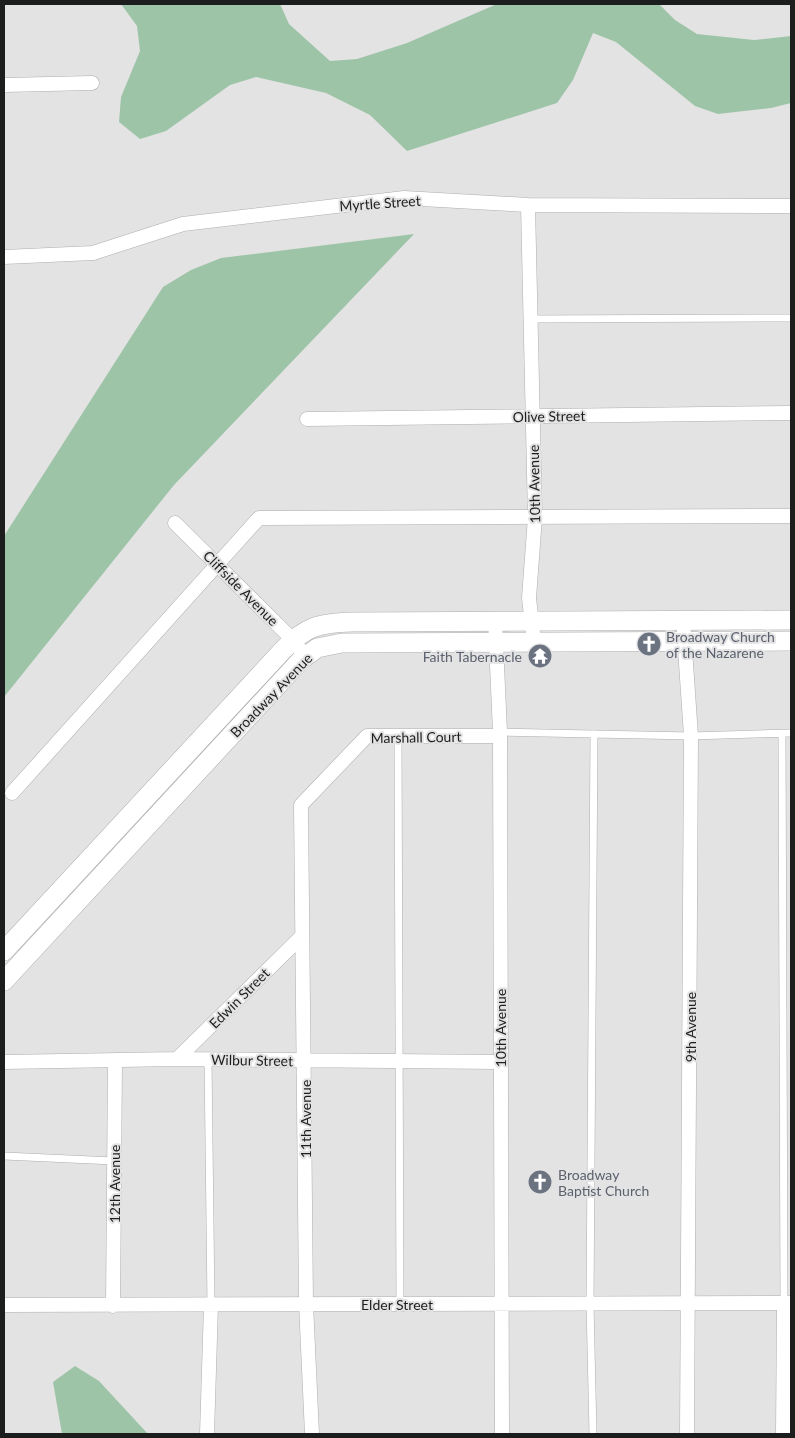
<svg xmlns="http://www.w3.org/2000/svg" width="795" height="1438" viewBox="0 0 795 1438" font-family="Lato,sans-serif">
<rect width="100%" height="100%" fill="#e3e3e4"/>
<path fill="#9ec4a8" d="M121,4H280L289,24L330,61L357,59L407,43L497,4H659L675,20L697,34L754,40L791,36V103L771,108L718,114L695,106L616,42L593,33L573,80L557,103L407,151L370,115L326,93L256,77L230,85L166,131L140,139L119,122L121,97L140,51L137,26Z
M414,234L174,485L4,697V536L163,287L191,270L221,258Z
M75,1366L99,1381L148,1434H62L53,1382Z"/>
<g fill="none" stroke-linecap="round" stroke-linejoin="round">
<defs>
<path id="service" d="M530,319L791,318
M500,732L691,736L791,733
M782,733L784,1303
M398,736L400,1304
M208,1059L211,1305
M4,1156L114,1161
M593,1434L590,1304L594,734"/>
<path id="minor" d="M4,85L92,83
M528,205L535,517L529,598L534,642
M4,257L93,253L183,224L404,198L528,205L791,206
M307,419L791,413
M175,523L293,640L305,656
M683,620L691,736L687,1434
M495,621L500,732L502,1434
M12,793L259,518L791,516
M177,1059L302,936
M4,1062L177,1059L499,1062
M4,1305L791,1303
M113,1306L115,1062
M207,1434L211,1305
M312,1434L306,1304L301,805L367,736H500
M783,1434L784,1303"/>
<path id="secondary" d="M4,951L283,650C306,626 319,623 352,622L791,620
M4,981L300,661L317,648L342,643L791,641"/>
</defs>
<use href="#service" stroke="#adaeaf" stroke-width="8"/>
<use href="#minor" stroke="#adaeaf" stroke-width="15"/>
<use href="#secondary" stroke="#adaeaf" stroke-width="20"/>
<use href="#service" stroke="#fff" stroke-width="7"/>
<use href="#minor" stroke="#fff" stroke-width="14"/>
<use href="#secondary" stroke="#fff" stroke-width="19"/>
</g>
<defs>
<symbol id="church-disc" viewBox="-11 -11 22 22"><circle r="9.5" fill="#6b7280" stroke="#e3e3e4"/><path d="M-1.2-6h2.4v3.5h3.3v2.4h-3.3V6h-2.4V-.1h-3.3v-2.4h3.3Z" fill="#fff"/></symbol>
<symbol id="temple-disc" viewBox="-11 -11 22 22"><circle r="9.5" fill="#6b7280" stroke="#e3e3e4"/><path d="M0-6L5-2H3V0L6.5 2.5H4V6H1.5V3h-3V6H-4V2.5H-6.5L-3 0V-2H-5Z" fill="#fff"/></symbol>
</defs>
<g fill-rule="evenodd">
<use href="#church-disc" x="635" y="630" width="28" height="28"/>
<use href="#temple-disc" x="526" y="642" width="28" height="28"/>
<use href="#church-disc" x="526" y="1168" width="28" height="28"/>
</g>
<g text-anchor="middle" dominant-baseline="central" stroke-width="4" stroke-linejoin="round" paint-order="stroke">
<g font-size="14" fill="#1c1d1d" stroke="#e3e3e4">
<text transform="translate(380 203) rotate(-4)">Myrtle Street</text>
<text transform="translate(549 416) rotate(-1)">Olive Street</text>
<text transform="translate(534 484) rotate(-91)">10th Avenue</text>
<text transform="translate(241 588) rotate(45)">Cliffside Avenue</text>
<text transform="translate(271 695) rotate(-46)">Broadway Avenue</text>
<text transform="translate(416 737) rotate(-1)">Marshall Court</text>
<text transform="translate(239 998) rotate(-45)">Edwin Street</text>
<text transform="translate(690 1027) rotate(-90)">9th Avenue</text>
<text transform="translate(500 1028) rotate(-90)">10th Avenue</text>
<text transform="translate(252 1060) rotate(1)">Wilbur Street</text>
<text transform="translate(305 1119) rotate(-90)">11th Avenue</text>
<text transform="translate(114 1184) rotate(-90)">12th Avenue</text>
<text x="397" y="1304">Elder Street</text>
</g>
<g font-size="14" fill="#5b616d" stroke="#e3e3e4" text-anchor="start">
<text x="666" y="636">Broadway Church<tspan x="666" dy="16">of the Nazarene</tspan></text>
<text x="522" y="656" text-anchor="end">Faith Tabernacle</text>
<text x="558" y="1174">Broadway<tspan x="558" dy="16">Baptist Church</tspan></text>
</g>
</g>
<rect width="795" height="1438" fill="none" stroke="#1c1d1d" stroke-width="10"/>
</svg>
